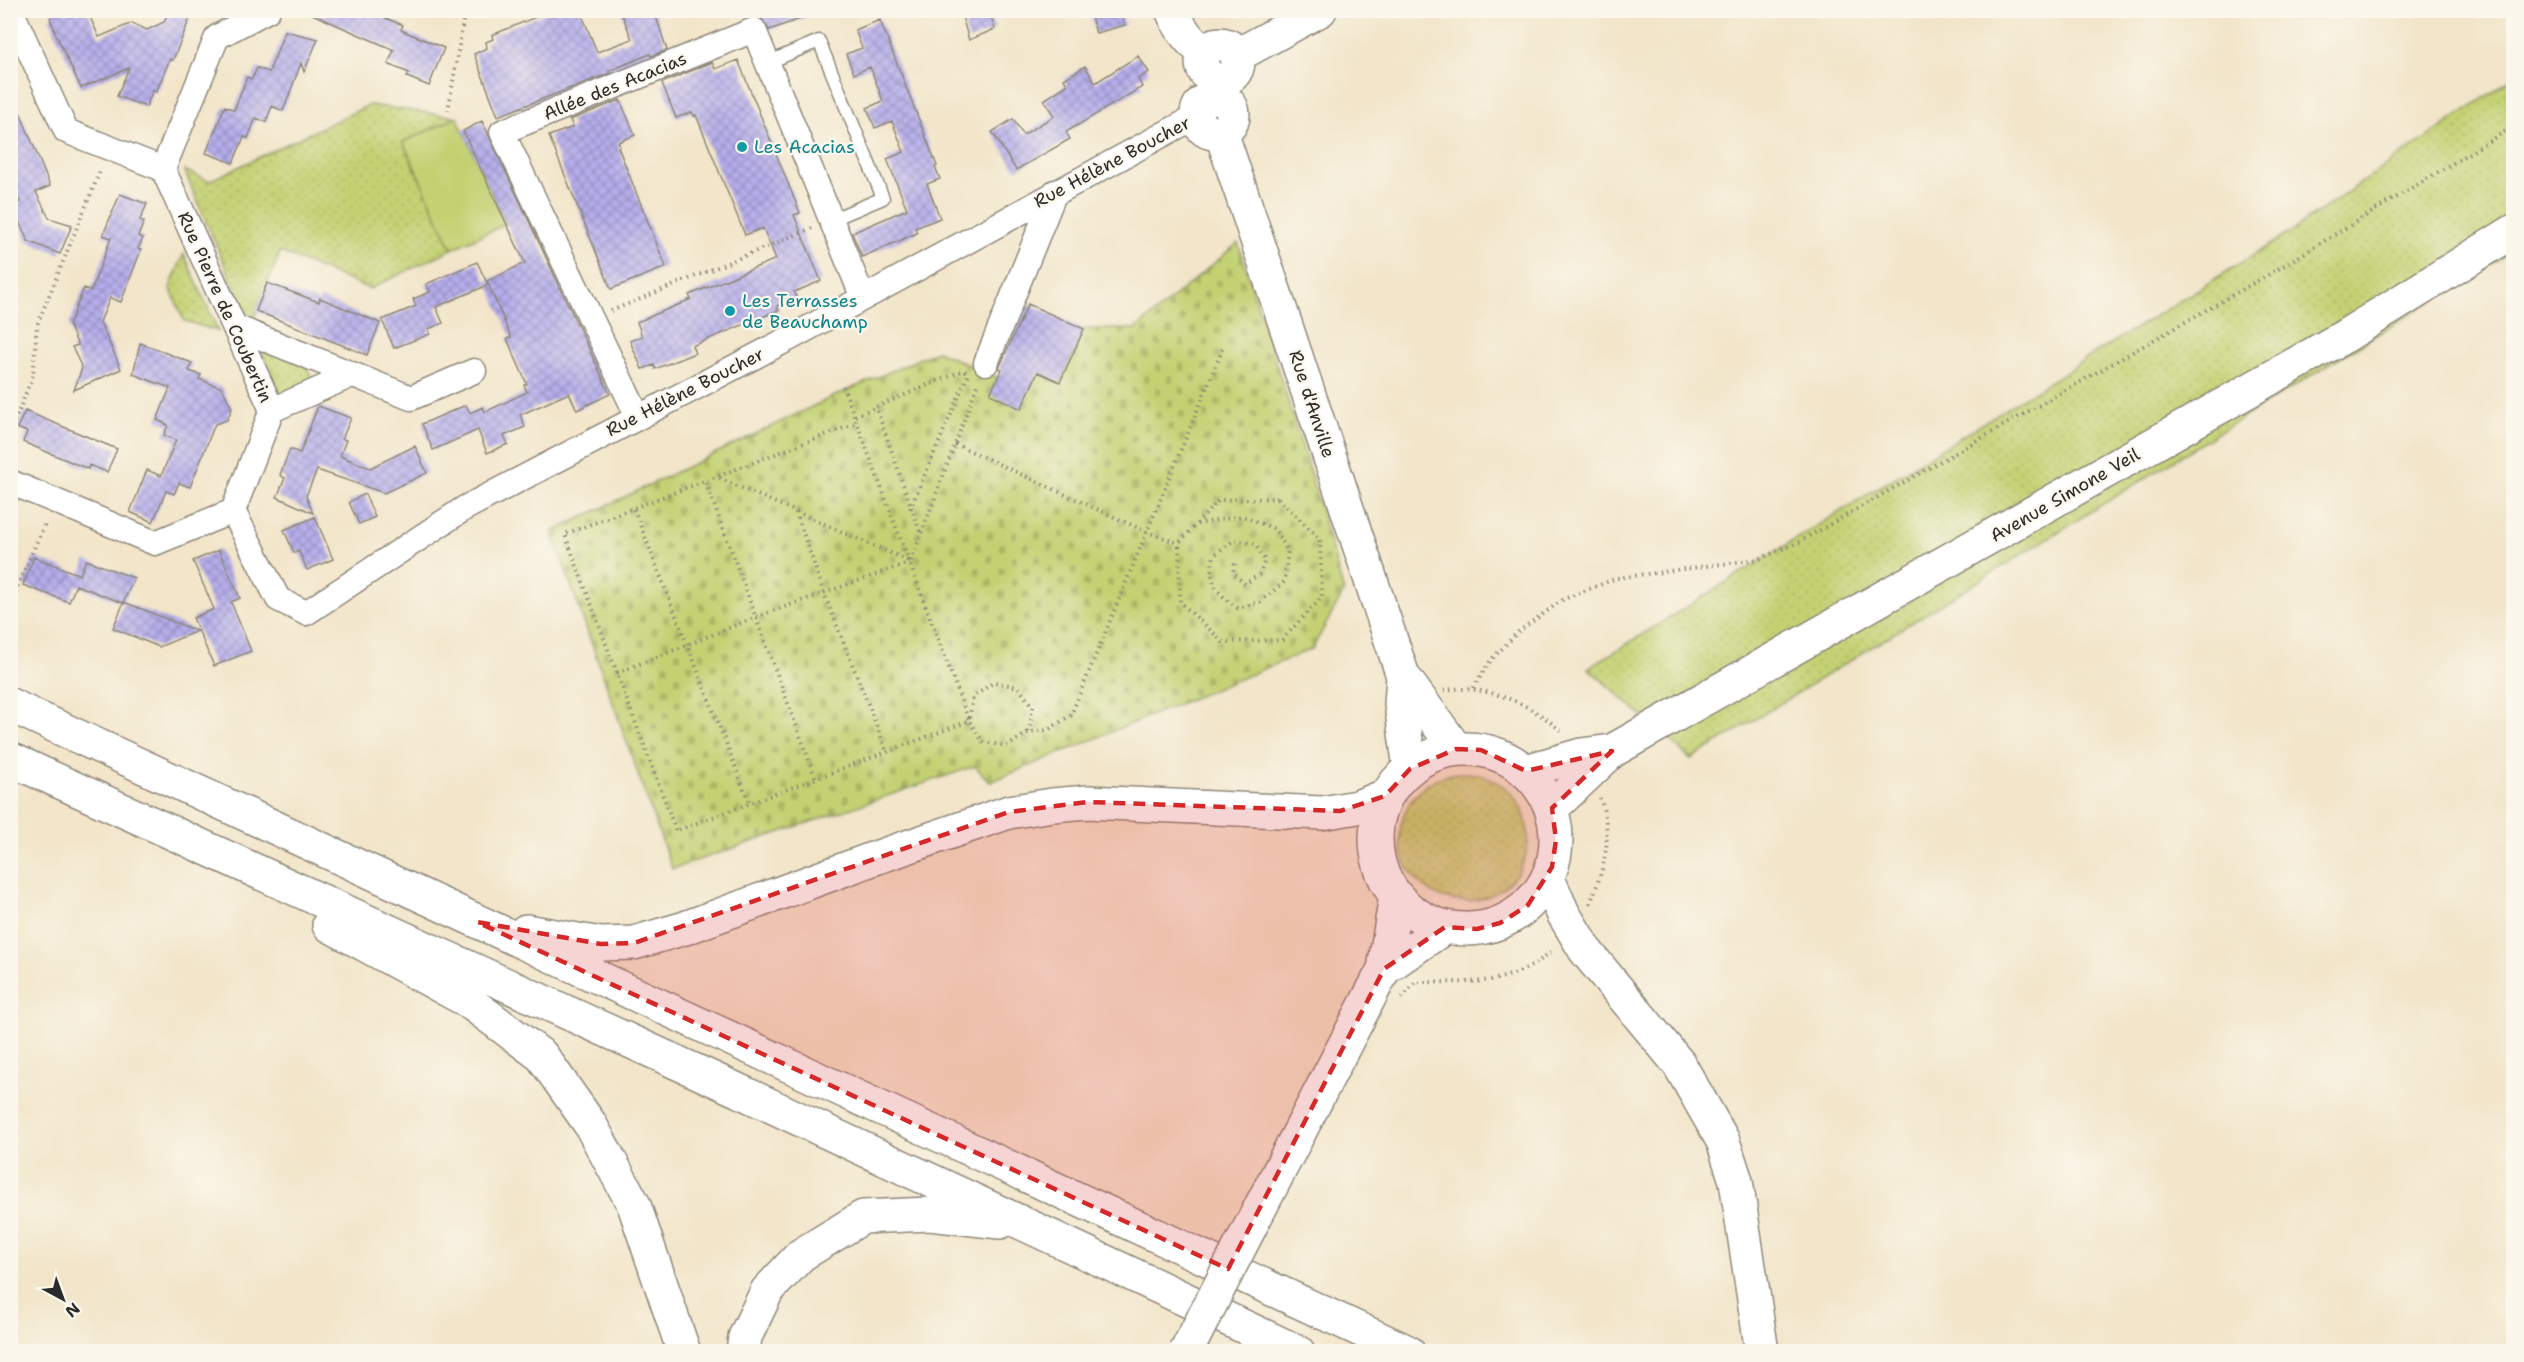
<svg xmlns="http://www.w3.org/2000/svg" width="2524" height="1362" viewBox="0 0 2524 1362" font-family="'Shantell Sans',sans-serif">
<defs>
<pattern id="grass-dots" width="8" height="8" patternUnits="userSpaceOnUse" patternTransform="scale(1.5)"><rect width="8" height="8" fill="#c4d173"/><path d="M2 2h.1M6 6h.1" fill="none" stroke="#a9b464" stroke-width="1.8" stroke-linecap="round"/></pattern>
<pattern id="cemetery-stones" width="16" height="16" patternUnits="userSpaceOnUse" patternTransform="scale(1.5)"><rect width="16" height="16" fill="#c4d173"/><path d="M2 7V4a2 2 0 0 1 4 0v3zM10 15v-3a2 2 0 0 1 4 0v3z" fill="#a9b464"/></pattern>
<pattern id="building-cross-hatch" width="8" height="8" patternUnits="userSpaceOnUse" patternTransform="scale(1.5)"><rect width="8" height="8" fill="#b6aeec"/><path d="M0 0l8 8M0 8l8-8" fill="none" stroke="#948ebf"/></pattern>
</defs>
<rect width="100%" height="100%" fill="#fbf7ec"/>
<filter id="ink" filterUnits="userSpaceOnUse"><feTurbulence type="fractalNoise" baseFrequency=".0167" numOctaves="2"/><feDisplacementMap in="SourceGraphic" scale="12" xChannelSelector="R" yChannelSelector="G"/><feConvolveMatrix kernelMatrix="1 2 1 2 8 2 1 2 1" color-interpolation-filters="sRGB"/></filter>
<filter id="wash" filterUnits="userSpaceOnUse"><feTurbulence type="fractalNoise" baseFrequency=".008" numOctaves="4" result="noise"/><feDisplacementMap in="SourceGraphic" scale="24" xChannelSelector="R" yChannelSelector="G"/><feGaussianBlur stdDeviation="1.35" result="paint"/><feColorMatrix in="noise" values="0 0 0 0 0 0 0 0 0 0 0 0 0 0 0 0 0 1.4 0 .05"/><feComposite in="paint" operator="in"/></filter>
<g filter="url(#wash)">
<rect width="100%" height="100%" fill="#f2e5c9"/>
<path fill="url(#grass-dots)" stroke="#787e4f" stroke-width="1.5" d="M2513,78V249L2496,261L1691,759L1588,668L2281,238Z
M369,105L457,117L403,142L452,249L370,289L280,252L251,326L184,170L209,181Z
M184,254L218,331L184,321L170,287Z
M260,347L305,363L313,381L281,395Z
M1400 837a64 64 0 1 1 128 0a64 64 0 1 1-128 0Z"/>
<path fill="url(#cemetery-stones)" stroke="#787e4f" stroke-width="1.5" d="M1238,243L1305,455L1344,592L1312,649L990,782L975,766L672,869L552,532L828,399L937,351L997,377L991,394L1033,370L1060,382L1084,329H1136Z"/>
<path fill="#c4d173" stroke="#787e4f" stroke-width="1.5" d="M457,117L506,224L452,249L403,142Z"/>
<g id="blocks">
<path fill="url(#building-cross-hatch)" d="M51,10H87L99,37L132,23L147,30L164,22L169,10L190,18L173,60L170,59L156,92L153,90L146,107L117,96L129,68L81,88L57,37L50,18L53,16Z
M303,10H375L386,15L385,18L403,25L401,30L444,48L429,86L407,77L409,73L388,64L394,50Z
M553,10H580L597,52L632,39L620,10H654L667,50L651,56L650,54L609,71L610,73L498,116L474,54L487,48L486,42L493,39L492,35Z
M756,10H817V13L769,30Z
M960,10H989L995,29L969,40Z
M1089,10H1120L1125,25L1096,33Z
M880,20L937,166L935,167L940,179L927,184L940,218L915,228L917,233L862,257L852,233L907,209L887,159L904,152L892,121L875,128L867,108L883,101L877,85L870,67L854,74L846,54L862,48L855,30Z
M285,31L318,39L304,72L301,63L283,111L272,106L266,122L256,118L248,138L244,137L233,163L206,153L225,106L234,110L247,77L252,79L257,68L269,72Z
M1138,56L1149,72L1138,79L1142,87L1066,132L1070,139L1016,170L992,132L1013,119L1023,135L1054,116L1044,100L1067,85L1064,79L1085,66L1095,83Z
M738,60L800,213L794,215L821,281L794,292L797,298L777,306L779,310L692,346L695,353L655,369L654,365L642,369L630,341L642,336L637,322L680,304L691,299L689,295L776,259L763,228L745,235L696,115L694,116L692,112L676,118L662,83L712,62L715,69Z
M10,88L50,186L36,192L49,218L72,225L60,254L28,241L12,206L20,202L10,182Z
M620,100L635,135L618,142L620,146L618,147L666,267L611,289L549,136L573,127L570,120Z
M482,121L610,394L577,410L569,393L520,415L525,427L504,436L508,444L487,453L478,430L433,450L422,424L466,405L470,413L483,407L485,412L527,392L524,385L527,384L507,339L511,337L487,281L525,263L463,131Z
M120,194L147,204L140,220L144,222L138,236L143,238L138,249L141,250L121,302L110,298L100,322L121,369L74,390L82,368L72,347L78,345L69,325L84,288L91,291L111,238L103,235Z
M477,262L488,285L436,307L443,323L428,329L430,334L394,348L382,320L416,306L413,299L430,292L426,284Z
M267,283L319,302L320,298L380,323L367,355L256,311Z
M1028,304L1084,329L1060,382L1038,372L1021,409L990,394L1002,369L999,368L1007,350Z
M140,343L192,363L189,371L201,375L199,379L222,388L232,408L227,420L215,424L190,487L179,483L174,494L166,491L153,522L130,512L147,470L161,476L176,440L164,435L168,425L157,420L170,388L133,374Z
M318,406L351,418L342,439L346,440L340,456L370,468L415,446L427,473L384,493L317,470L306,496L313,513L277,497L285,478L280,475L290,449L300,453Z
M25,411L117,449L107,472L89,465L88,469L23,442L27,432L17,428Z
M365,494L375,517L359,524L349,502Z
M315,517L333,559L307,570L299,551L294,553L284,530Z
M219,550L240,598L231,602L251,651L214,666L193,618L214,609L193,561Z
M34,557L80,575L86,560L134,578L123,603L76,585L69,602L23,585Z
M124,602L197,631L159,647L113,628Z"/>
</g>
</g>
<g filter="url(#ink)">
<use href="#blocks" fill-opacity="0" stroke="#8e887a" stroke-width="1.5"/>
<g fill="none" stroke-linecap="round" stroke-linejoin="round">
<defs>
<path id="lane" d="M767,63L819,41L883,198L831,220"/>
<path id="street" d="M11,10L66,131L163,169
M268,10L217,37L163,169L272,410L233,511L278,599L306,613L465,508L790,338L1197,116
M235,327L411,398L474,371
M986,363L1055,192
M272,410L352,375
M638,417L502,132L754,30L863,298
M10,482L155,543L233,511"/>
<path id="secondary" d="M1172,10C1179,27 1190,43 1205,52
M1202 62a18 18 0 1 1 36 0a18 18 0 1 1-36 0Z
M1236,52L1247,50L1320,10
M1197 115a18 18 0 1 1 36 0a18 18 0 1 1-36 0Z
M1221,132L1403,676L1456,749
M1403,676L1401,704L1410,769
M1376 839a90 90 0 1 1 180 0a90 90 0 1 1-180 0Z
M1526,771L1581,755L1612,751
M1551,809L1612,751L2345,336L2514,231"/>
<path id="highway" d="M10,705L1408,1352
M10,759L733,1088L1298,1352
M1548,879L1563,913L1585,950L1679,1064L1723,1141L1736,1181L1762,1352
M329,925L468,1001L542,1056L590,1124L634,1205L684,1352
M526,931L601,944L634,943L685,928L875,858L1009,812L1052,805L1088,802L1322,813L1357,807L1385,796
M1384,969L1445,927
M1248,1231L1384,969L1396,896
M743,1352L745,1337L767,1291L801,1255L863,1217L930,1214L1000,1222"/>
</defs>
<use href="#lane" stroke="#8e887a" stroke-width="15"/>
<use href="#street" stroke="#8e887a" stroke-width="27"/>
<use href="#secondary" stroke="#8e887a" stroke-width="36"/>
<use href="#highway" stroke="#8e887a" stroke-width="36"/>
<path stroke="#8e887a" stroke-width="4" stroke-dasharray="1.5 4.5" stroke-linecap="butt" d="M1191,95L1193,75
M448,111L465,10
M611,311L812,228
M843,386L969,721L676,831L565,534L857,423
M855,416L876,407
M10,433L33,375L37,325L101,169
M955,444L1147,532L1179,543
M706,483L816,779
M1278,498L1320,539L1322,597L1282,640L1223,642L1180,602L1179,543L1219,500Z
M634,509L750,804
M910,509L968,375L964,370L876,407L921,535
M796,512L824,593L887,752
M1197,524L1242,516L1275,529L1288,551L1284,582L1260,602L1238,608C1215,592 1208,583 1214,555L1234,540L1255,544L1265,560L1260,574L1245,584L1233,572L1235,563
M911,561L978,383
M10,603L46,521
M617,673L756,617L911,562L719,478
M1473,688L1491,660L1519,631L1564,599L1617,578L1759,559L1799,542L2273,272L2514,126
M1444,690C1486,684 1533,704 1563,733
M1029,732L1033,707L1018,687L994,682L973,697L969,721L983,742L1008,746L1029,732L1048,730L1071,715L1224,346
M10,808L13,807
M1590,904C1604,868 1614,837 1600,798
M1402,998L1415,982C1469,982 1511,988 1554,949"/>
<use href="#lane" stroke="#fff" stroke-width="12"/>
<use href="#street" stroke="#fff" stroke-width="24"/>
<use href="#secondary" stroke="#fff" stroke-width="33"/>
<use href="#highway" stroke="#fff" stroke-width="33"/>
<defs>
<path id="highway-bridge" d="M1186,1352L1248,1231"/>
</defs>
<use href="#highway-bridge" stroke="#8e887a" stroke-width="36" stroke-linecap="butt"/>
<use href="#highway-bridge" stroke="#fff" stroke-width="33"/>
</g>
</g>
<path fill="#d62828" fill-opacity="0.2" stroke="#d62828" stroke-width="4.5" stroke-dasharray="12 8" stroke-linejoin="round" d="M1456,749L1481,750L1526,771L1612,751L1552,808L1556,840L1552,867L1528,905L1500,923L1477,929L1445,927L1384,969L1228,1269L477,922L601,944L634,943L1009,812L1088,802L1340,811L1385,796L1410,769Z"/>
<g fill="#0f9aa8" stroke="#fbf7ec" stroke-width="2">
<circle cx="742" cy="147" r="6"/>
<circle cx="730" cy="311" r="6"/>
</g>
<g text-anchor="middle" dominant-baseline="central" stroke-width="4.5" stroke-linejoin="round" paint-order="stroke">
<g font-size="18" fill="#2b2b2b" stroke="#fbf7ec">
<text transform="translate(615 86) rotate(-22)">Allée des Acacias</text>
<text transform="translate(1112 162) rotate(-28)">Rue Hélène Boucher</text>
<text transform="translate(225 307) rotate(66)">Rue Pierre de Coubertin</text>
<text transform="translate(685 392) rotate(-27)">Rue Hélène Boucher</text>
<text transform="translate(1312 404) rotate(72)">Rue d'Anville</text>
<text transform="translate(2065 495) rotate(-30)">Avenue Simone Veil</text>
</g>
<g font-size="18" fill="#0d838f" stroke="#fbf7ec" text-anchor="start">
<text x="754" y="147">Les Acacias</text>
<text x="742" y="301">Les Terrasses<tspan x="742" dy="21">de Beauchamp</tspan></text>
</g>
</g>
<rect width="2524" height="1362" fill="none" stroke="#fbf7ec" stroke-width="36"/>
<g transform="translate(63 1299) rotate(139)" stroke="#fbf7ec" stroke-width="4.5" paint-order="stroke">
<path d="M0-4.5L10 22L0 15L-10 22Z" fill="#2b2b2b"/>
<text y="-9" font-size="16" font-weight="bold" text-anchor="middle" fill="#2b2b2b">N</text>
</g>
</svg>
